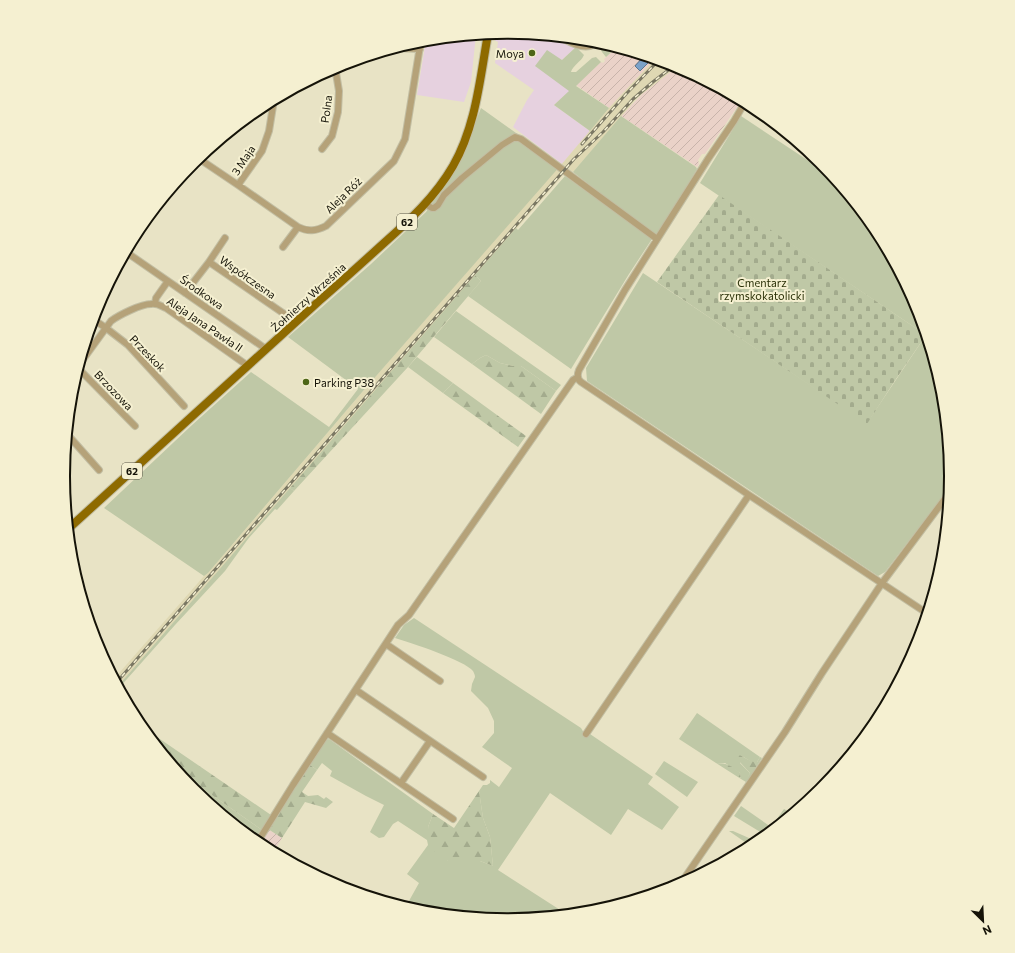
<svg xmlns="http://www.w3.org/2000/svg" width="1015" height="953" viewBox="0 0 1015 953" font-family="Commissioner,sans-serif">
<defs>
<pattern id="industrial-furrows" width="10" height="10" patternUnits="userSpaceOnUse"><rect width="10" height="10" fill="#ead2c8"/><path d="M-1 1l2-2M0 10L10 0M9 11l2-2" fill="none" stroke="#c8b3aa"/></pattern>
<pattern id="forest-firs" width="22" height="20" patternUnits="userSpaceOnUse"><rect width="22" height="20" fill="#bfc8a6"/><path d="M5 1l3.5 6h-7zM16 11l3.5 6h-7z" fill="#a3ab8d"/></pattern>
<pattern id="cemetery-stones" width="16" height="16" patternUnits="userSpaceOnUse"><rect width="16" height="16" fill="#bfc8a6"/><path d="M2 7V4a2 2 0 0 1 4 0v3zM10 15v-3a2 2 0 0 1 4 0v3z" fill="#a3ab8d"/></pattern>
</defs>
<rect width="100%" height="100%" fill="#e8e3c5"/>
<path fill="#e6d1df" d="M508,32L553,36L576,47L562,60L570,91L554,105L590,131L562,164L513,127L527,100L534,90L495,63L498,42L492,39L493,33Z
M476,35L471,82L464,102L417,95L426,40Z"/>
<path fill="url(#industrial-furrows)" d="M617,47L655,59L609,108L576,85L601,62L603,63L605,61L604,59Z
M678,66L742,100L705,154H702L698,160L699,164L697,167L621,116L643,93L646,91Z
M268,829L282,838L273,853L259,845Z"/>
<path fill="#dfd8b3" d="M655,59L678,66L638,97L573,172L561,165L609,108Z
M557,168L564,174L118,686L114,679L127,664L204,576L208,573L363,391Z"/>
<path fill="#bfc8a6" d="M607,44L617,47L606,57L602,52L601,50L602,48Z
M576,47L584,55C581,62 573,65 571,72H576L592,58L596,57L601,62L576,86L609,108L590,131L554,105L569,91L535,66L547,50L562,60Z
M481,108L561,165L363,391L208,573L204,576L104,508L192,425L251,372L329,427L358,389L288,337L371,264L426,212L458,166L461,159Z
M621,116L696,167L697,169L657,236L627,214L573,172Z
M741,116L836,179L877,230L918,307L943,390L952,477L950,487L885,572L878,576L587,381L586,368L643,273L867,423L926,335L700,183Z
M565,176L652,239L629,274L571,369L468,296L481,281L475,275L516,228L518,230Z
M456,311L561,385L556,391L521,366H513L500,363L486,355L480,358L472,364L434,337Z
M417,357L453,383L443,393L408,367Z
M290,488L294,491L277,510L275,509L248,539L225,571L175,625L119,688L118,686Z
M414,618L581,728L584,733L588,736L590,734L653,777L648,784L679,807L662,830L628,809L611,835L550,793L498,870L568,915L507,921L421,912L405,908L419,883L407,874L428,845L427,840L398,821L393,824L384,837L379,838L370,832L384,805L366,796L330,776L332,771L322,763L317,770L309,764L325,740L329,739L433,814L428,827L448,861H480L493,866L490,837L483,818L479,791L483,785H487L490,783V780L499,787L512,768L482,747L494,733V721L488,708L471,691L472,684L475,677C475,675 474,673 473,671C466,661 409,642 395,638L404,625Z
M697,713L760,757L757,762L753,763L742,756L740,763L750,773L746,782L741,779L740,773L725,763H716L679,739Z
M664,761L698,782L687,797L655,774Z
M176,770L262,830L255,841L193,791Z
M741,806L771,827L784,809L793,814L767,836L734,816Z
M729,831H733L749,838L760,841L752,847Z"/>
<path fill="url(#forest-firs)" d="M475,275L481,281L408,367L294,491L290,488Z
M486,355L500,363L513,366H521L556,391L541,414L472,364L480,358Z
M453,383L526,436L518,447L443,393Z
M138,724L271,815L262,830L176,770Z
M738,755C745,756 750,763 757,762L760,757L762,758L747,782L746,780L750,773L737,759Z
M716,763C727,763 732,766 740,773L741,779Z
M309,764L317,770L302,792L308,796L318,795L324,799L326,797L333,802L326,808L305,802L282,838L268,829Z
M479,791L483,818L490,837L493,866L480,861H448L434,851L428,827L433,814L454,828Z"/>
<path fill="url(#cemetery-stones)" d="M719,195L926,335L894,382L867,424L657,282Z"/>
<path fill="#7aa2c9" stroke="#5c778f" d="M644,56L650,58L652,59L640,71L635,66Z"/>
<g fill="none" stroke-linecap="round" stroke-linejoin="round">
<defs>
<path id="minor" d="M560,37C570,42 579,48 590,46
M395,48L420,49
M745,102L734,121L708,159L625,290L579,370C577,375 577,379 581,382L749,495L928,614
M322,149L332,136L338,112L339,91L335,67
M198,158L238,185L298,227C308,232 316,231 326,226L394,161L405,139L421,40
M238,185L262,151L269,131L274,100
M425,204L432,208H434L438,205L444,195L462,178L502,145L515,137L521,139L657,239
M283,247L298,227
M126,252L266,349
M209,262L296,322
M185,293L209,262L225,238
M155,304L156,298L168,281
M93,319L106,328L128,345L184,406
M79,365L111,321C119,315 141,304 151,304C157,303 161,306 166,308L241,361L248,366
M78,368L135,426
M67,434L99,470
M386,644L440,681
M356,690L483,777
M327,733L453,819
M586,734L749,495
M401,783L430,741
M257,843L293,785L398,625L409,615L573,380L578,377
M679,886L785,732L822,673L882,583L950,492"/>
<path id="major" d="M68,529C152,453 235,377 319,301C341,282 362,263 384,243C410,220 435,197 453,166C476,126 480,78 488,34"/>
</defs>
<use href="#minor" stroke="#c2bea3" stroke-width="8"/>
<use href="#major" stroke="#c2bea3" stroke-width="10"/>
<use href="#minor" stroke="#b5a279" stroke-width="6"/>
<use href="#major" stroke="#8e6a00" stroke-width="8"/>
<defs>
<path id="rail" d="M582,144L626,94L659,60
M116,683L574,159L603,132L633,99L654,81L675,65"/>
</defs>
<use href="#rail" stroke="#7a7763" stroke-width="3"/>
<use href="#rail" stroke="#f5f0d1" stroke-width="1.5" stroke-dasharray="4.5" stroke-linecap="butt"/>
</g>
<g fill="#4d6617" stroke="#f5f0d1" stroke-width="1.5">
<circle cx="532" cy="53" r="4"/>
<circle cx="306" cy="382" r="4"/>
</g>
<g text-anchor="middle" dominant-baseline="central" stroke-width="4" stroke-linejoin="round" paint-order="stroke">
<g fill="#f5f0d1" stroke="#585544" stroke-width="1">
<rect x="397" y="214" width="20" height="16" rx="3"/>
<rect x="122" y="463" width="20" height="16" rx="3"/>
</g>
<g font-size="10" font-weight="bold" fill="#151308">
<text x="407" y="222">62</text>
<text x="132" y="471">62</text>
</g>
<g font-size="11" fill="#151308" stroke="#f5f0d1" text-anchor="end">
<text x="524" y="53">Moya</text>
<text x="314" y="382" text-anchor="start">Parking P38</text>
</g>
<g font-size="11" fill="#151308" stroke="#f5f0d1">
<text transform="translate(326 109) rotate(-82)">Polna</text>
<text transform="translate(243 160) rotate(-57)">3 Maja</text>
<text transform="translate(343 195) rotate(-44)">Aleja Róż</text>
<text transform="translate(248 277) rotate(35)">Współczesna</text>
<text transform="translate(202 292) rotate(35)">Środkowa</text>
<text transform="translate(308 297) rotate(-42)">Żołnierzy Września</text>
<text transform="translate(205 324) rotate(34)">Aleja Jana Pawła II</text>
<text transform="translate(148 353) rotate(46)">Przeskok</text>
<text transform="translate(114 390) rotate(46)">Brzozowa</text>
</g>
<g font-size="11" fill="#282e05" stroke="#f5f0d1">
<text x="762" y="282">Cmentarz<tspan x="762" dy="13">rzymskokatolicki</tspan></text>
</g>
</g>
<path d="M0 0H1015V953H0ZM70 476a437 437 0 1 1 874 0a437 437 0 1 1-874 0Z" fill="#f5f0d1" fill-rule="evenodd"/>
<path fill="none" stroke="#151308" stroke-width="2" d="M70 476a437 437 0 1 1 874 0a437 437 0 1 1-874 0Z"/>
<g transform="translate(983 921) rotate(156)" stroke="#f5f0d1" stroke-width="3" paint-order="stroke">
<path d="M0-3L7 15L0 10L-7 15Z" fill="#151308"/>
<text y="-6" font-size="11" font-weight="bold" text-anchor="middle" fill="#151308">N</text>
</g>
</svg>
